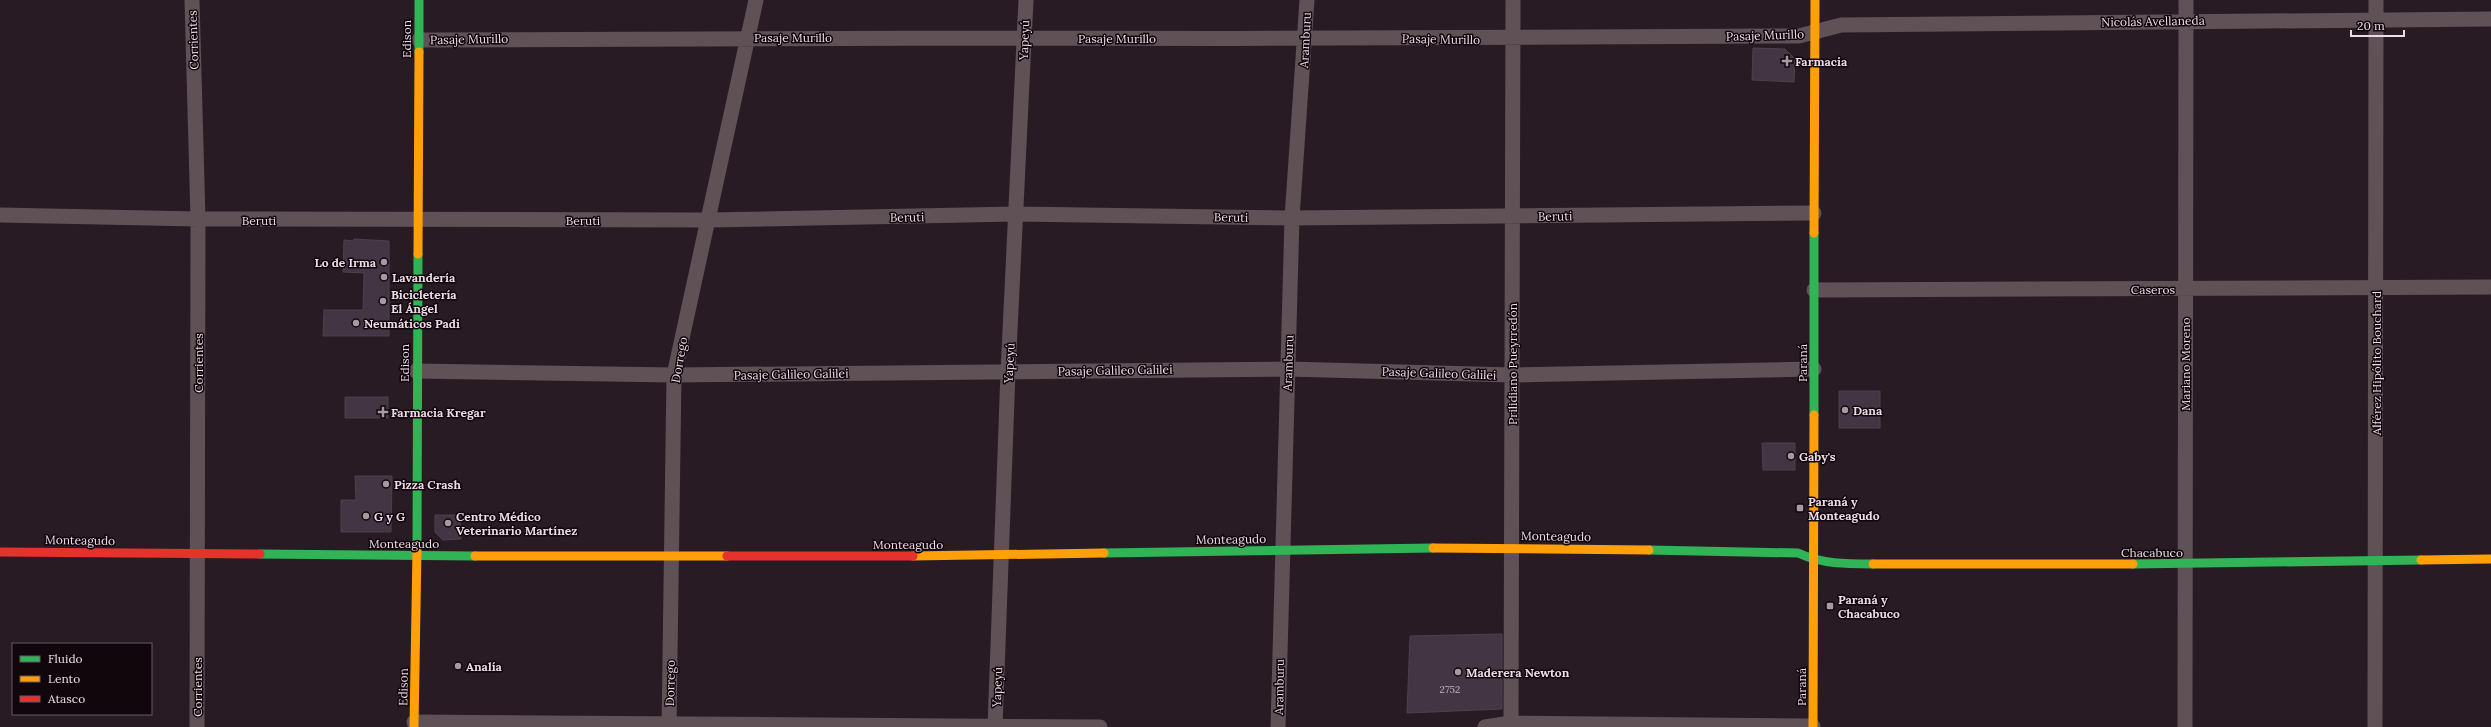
<svg xmlns="http://www.w3.org/2000/svg" width="2491" height="727" viewBox="0 0 2491 727" font-family="Lora,serif">
<rect width="100%" height="100%" fill="#281b24"/>
<path fill="#443545" stroke="#4b424b" d="M1753,48L1785,49L1795,59L1794,82L1752,80Z
M354,239L389,241V336H323L324,310H363L364,273L343,272L344,240L353,241Z
M1839,391H1880V428H1839Z
M345,397H388V418H345Z
M1762,443H1795V470H1763Z
M355,476H392L391,532H341V500H356Z
M435,515H460L461,539L443,540L435,532Z
M1502,634V709L1407,713L1410,636Z"/>
<g fill="none" stroke-linecap="round" stroke-linejoin="round">
<path stroke="#5f5156" stroke-width="15" d="M192,0L198,219L197,727
M419,40C879,36 1339,41 1799,36L1841,25L2491,19
M0,215L198,219L709,220L1016,214L1292,218L1814,213
M1814,290L2491,287
M416,371L674,375L1288,369L1512,375L1814,369
M414,722L1100,727
M669,727L674,375L756,0
M995,727L1008,372L1026,0
M1278,727L1292,218L1307,0
M1485,727L1511,723L1813,726
M1511,727L1513,0
M2185,727L2186,0
M2375,727L2376,0"/>
<path stroke="#30b455" stroke-width="9" d="M419,52V0
M1814,415V233
M417,549L418,254
M1649,550L1798,553C1822,564 1846,564 1873,564
M1104,553L1433,548
M260,554L475,556
M2133,564L2421,560"/>
<path stroke="#ff9f0a" stroke-width="9" d="M1814,233L1815,0
M418,254L419,52
M1433,548L1649,550
M475,556H727
M913,556L1104,553
M2421,560L2491,559
M1873,564H2133
M414,727L417,549
M1813,727L1814,415"/>
<path stroke="#e5322d" stroke-width="9" d="M0,552L260,554
M727,556H913"/>
</g>
<g fill="#a898a2" stroke="#10060c" stroke-width="1.5">
<path d="M1785 55h4v4h4v4h-4v4h-4v-4h-4v-4h4z"/>
<circle cx="384" cy="262" r="4"/>
<circle cx="384" cy="277" r="4"/>
<circle cx="383" cy="301" r="4"/>
<circle cx="356" cy="323" r="4"/>
<circle cx="1845" cy="410" r="4"/>
<path d="M381 406h4v4h4v4h-4v4h-4v-4h-4v-4h4z"/>
<circle cx="1791" cy="456" r="4"/>
<circle cx="386" cy="484" r="4"/>
<rect x="1796" y="504" width="8" height="8" rx="2"/>
<circle cx="366" cy="516" r="4"/>
<circle cx="448" cy="523" r="4"/>
<rect x="1826" y="602" width="8" height="8" rx="2"/>
<circle cx="458" cy="666" r="4"/>
<circle cx="1458" cy="672" r="4"/>
</g>
<g text-anchor="middle" dominant-baseline="central" stroke-width="3" stroke-linejoin="round" paint-order="stroke">
<g font-size="10" fill="#c3b2be">
<text x="1450" y="689">2752</text>
</g>
<g font-size="12" fill="#eddbe6" stroke="#10060c">
<text transform="translate(2153 21) rotate(-1)">Nicolás Avellaneda</text>
<text transform="translate(1765 35) rotate(-2)">Pasaje Murillo</text>
<text x="793" y="37">Pasaje Murillo</text>
<text x="1117" y="38">Pasaje Murillo</text>
<text transform="translate(406 39) rotate(-90)">Edison</text>
<text transform="translate(469 39) rotate(-1)">Pasaje Murillo</text>
<text transform="translate(1441 39) rotate(1)">Pasaje Murillo</text>
<text transform="translate(193 40) rotate(-92)">Corrientes</text>
<text transform="translate(1024 40) rotate(-88)">Yapeyú</text>
<text transform="translate(1305 40) rotate(-87)">Aramburu</text>
<text transform="translate(1555 216) rotate(-1)">Beruti</text>
<text transform="translate(907 217) rotate(-1)">Beruti</text>
<text transform="translate(1231 217) rotate(1)">Beruti</text>
<text x="259" y="220">Beruti</text>
<text x="583" y="220">Beruti</text>
<text x="2153" y="289">Caseros</text>
<text transform="translate(679 360) rotate(-80)">Dorrego</text>
<text transform="translate(198 363) rotate(-90)">Corrientes</text>
<text transform="translate(404 363) rotate(-90)">Edison</text>
<text transform="translate(1009 363) rotate(-87)">Yapeyú</text>
<text transform="translate(1288 363) rotate(-88)">Aramburu</text>
<text transform="translate(1802 363) rotate(-90)">Paraná</text>
<text transform="translate(2376 363) rotate(-90)">Alférez Hipólito Bouchard</text>
<text transform="translate(1512 364) rotate(-90)">Prilidiano Pueyrredón</text>
<text transform="translate(2185 364) rotate(-90)">Mariano Moreno</text>
<text transform="translate(1115 370) rotate(-1)">Pasaje Galileo Galilei</text>
<text transform="translate(1439 373) rotate(2)">Pasaje Galileo Galilei</text>
<text transform="translate(791 374) rotate(-1)">Pasaje Galileo Galilei</text>
<text transform="translate(1556 536) rotate(1)">Monteagudo</text>
<text transform="translate(1231 539) rotate(-1)">Monteagudo</text>
<text transform="translate(80 540) rotate(1)">Monteagudo</text>
<text x="404" y="543">Monteagudo</text>
<text x="908" y="544">Monteagudo</text>
<text x="2152" y="552">Chacabuco</text>
<text transform="translate(670 683) rotate(-89)">Dorrego</text>
<text transform="translate(197 687) rotate(-90)">Corrientes</text>
<text transform="translate(403 687) rotate(-89)">Edison</text>
<text transform="translate(997 687) rotate(-88)">Yapeyú</text>
<text transform="translate(1279 687) rotate(-89)">Aramburu</text>
<text transform="translate(1801 687) rotate(-90)">Paraná</text>
</g>
<g font-size="12" font-weight="bold" fill="#eddbe6" stroke="#10060c" text-anchor="start">
<text x="1795" y="61">Farmacia</text>
<text x="376" y="262" text-anchor="end">Lo de Irma</text>
<text x="392" y="277">Lavandería</text>
<text x="391" y="294">Bicicletería<tspan x="391" dy="14">El Ángel</tspan></text>
<text x="364" y="323">Neumáticos Padi</text>
<text x="1853" y="410">Dana</text>
<text x="391" y="412">Farmacia Kregar</text>
<text x="1799" y="456">Gaby's</text>
<text x="394" y="484">Pizza Crash</text>
<text x="1808" y="501">Paraná y<tspan x="1808" dy="14">Monteagudo</tspan></text>
<text x="374" y="516">G y G</text>
<text x="456" y="516">Centro Médico<tspan x="456" dy="14">Veterinario Martínez</tspan></text>
<text x="1838" y="599">Paraná y<tspan x="1838" dy="14">Chacabuco</tspan></text>
<text x="466" y="666">Analía</text>
<text x="1466" y="672">Maderera Newton</text>
</g>
</g>
<rect x="12" y="643" width="140" height="72" fill="#10060c" stroke="#685b63"/>
<rect x="20" y="656" width="20" height="6" fill="#30b455" stroke="#685b63"/>
<text x="48" y="663" font-size="12" fill="#eddbe6">Fluido</text>
<rect x="20" y="676" width="20" height="6" fill="#ff9f0a" stroke="#685b63"/>
<text x="48" y="683" font-size="12" fill="#eddbe6">Lento</text>
<rect x="20" y="696" width="20" height="6" fill="#e5322d" stroke="#685b63"/>
<text x="48" y="703" font-size="12" fill="#eddbe6">Atasco</text>
<path d="M2351 30v6h53v-6" fill="none" stroke="#eddbe6" stroke-width="2"/>
<text x="2357" y="30" font-size="12" fill="#eddbe6" stroke="#10060c" stroke-width="3" paint-order="stroke">20 m</text>
</svg>
